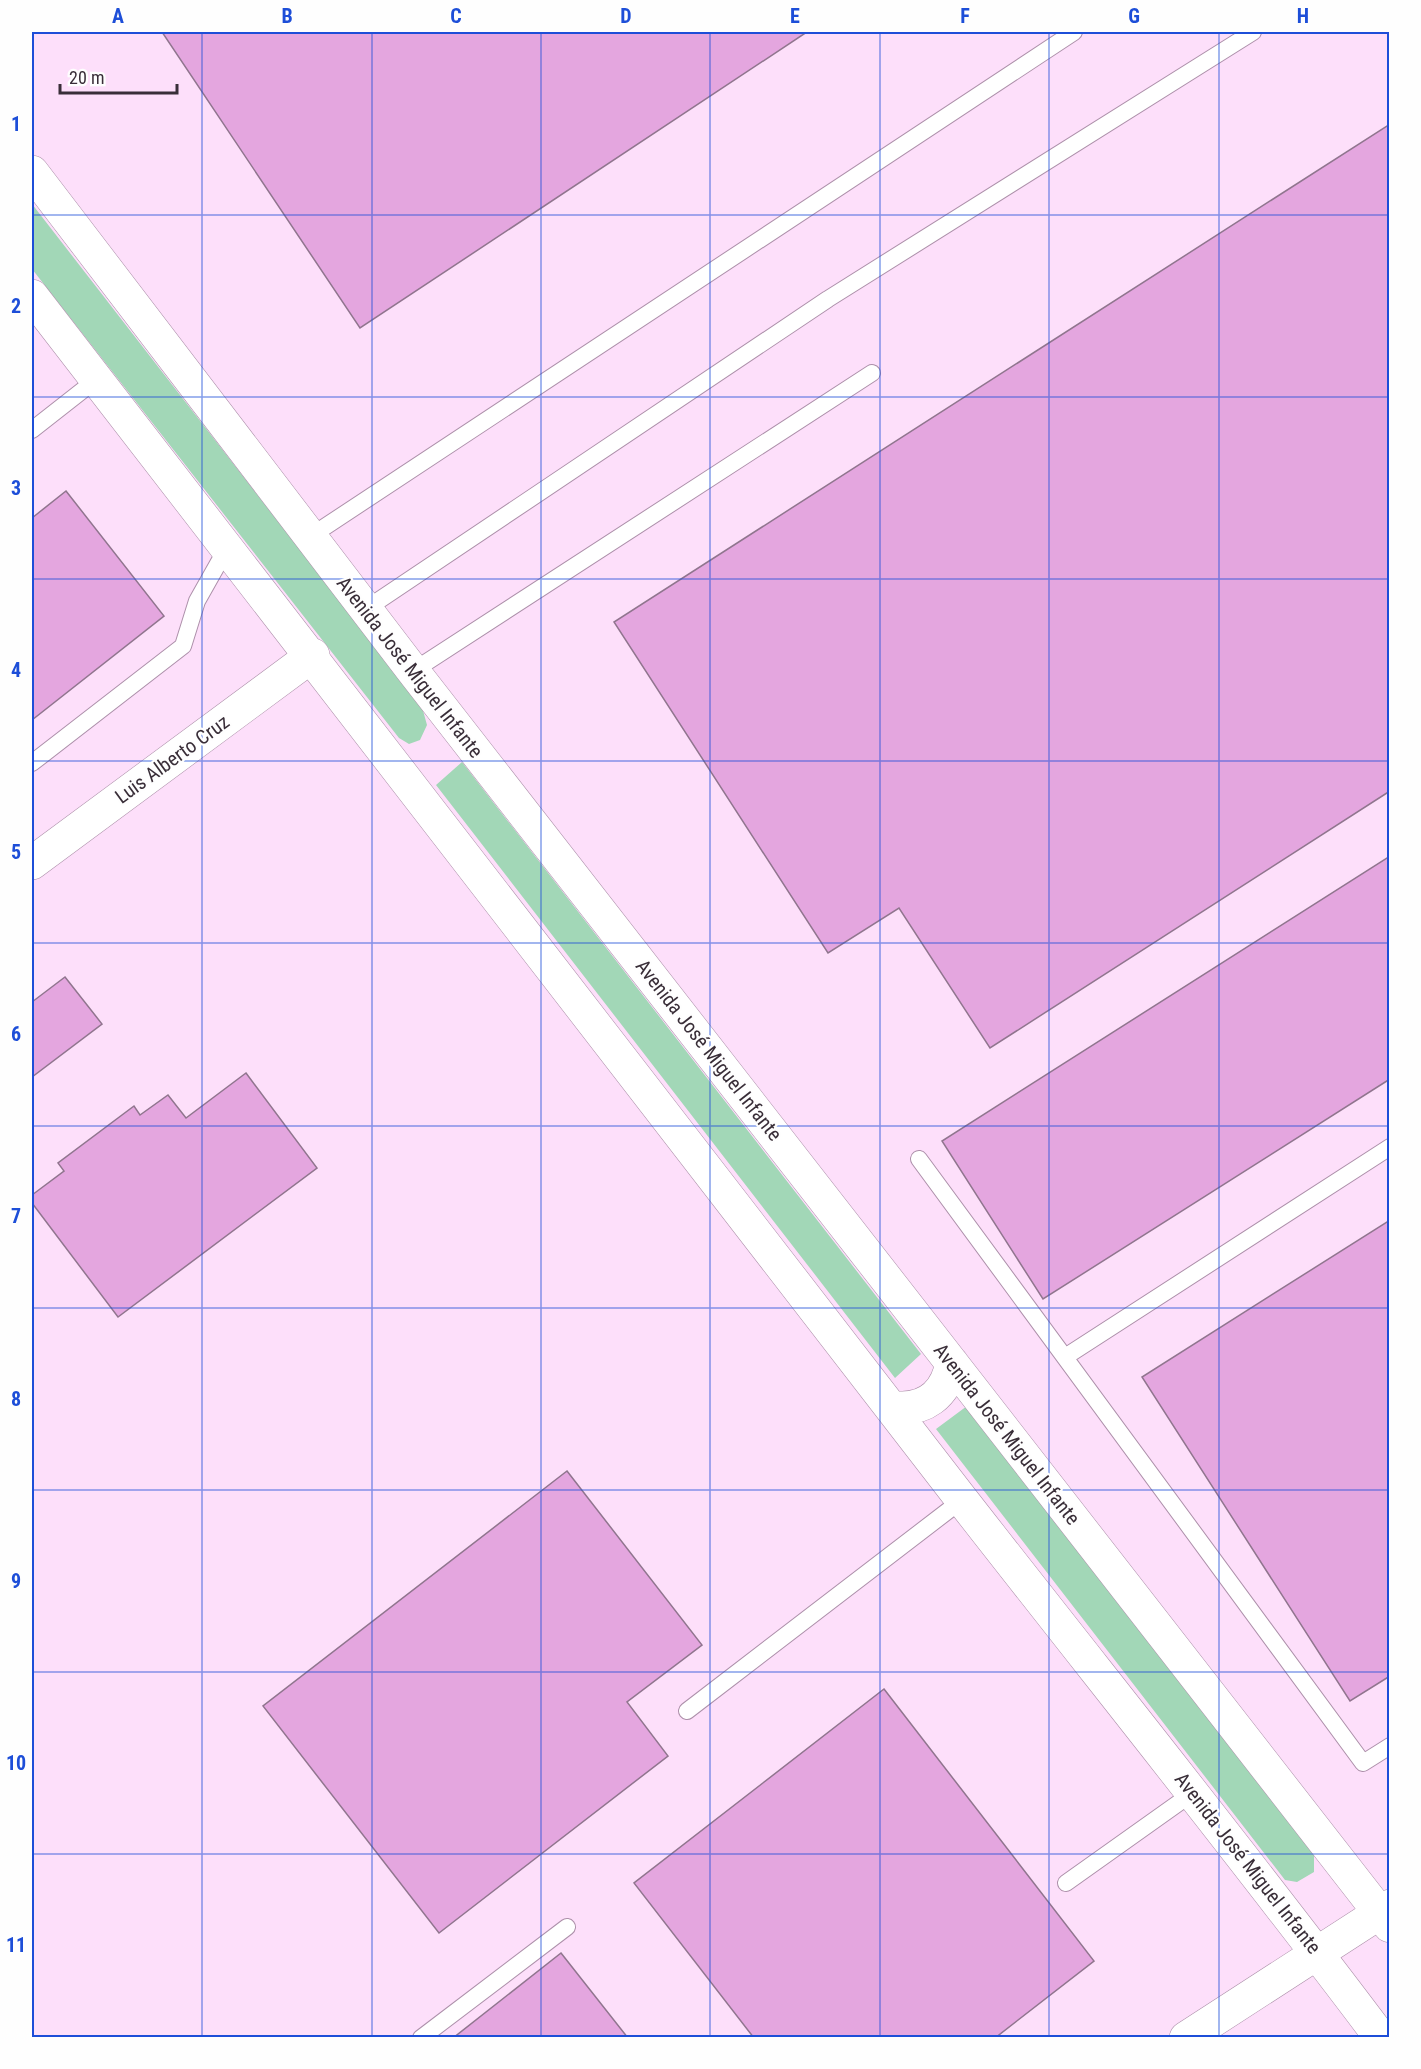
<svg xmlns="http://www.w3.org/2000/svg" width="1421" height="2069" viewBox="0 0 1421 2069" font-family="'Roboto Condensed',sans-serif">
<rect width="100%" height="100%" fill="#fdeafb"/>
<path fill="#fddffa" d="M32,32H1389V2037H32Z"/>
<path fill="#a2d7b7" d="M32,204L422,707L427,725L420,740L409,744L399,738L32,269Z
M462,762L921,1354L895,1378L436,785Z
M967,1406L1314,1853V1872L1297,1882L1285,1880L936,1429Z"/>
<path fill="#e4a6df" stroke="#90758e" stroke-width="1.5" d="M162,32H807L360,328Z
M1390,124V791L990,1048L899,908L828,953L614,622Z
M66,491L164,616L32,720V518Z
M1390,856V1079L1043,1299L942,1141Z
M65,977L102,1024L32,1077V1002Z
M246,1073L317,1168L118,1317L32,1203V1195L64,1171L58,1163L134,1106L140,1115L168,1095L186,1118Z
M1390,1220V1676L1350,1701L1142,1377Z
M567,1471L702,1645L627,1702L668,1756L439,1933L263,1706Z
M884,1689L1094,1961L995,2038H754L634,1883Z
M561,1953L628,2038H453Z"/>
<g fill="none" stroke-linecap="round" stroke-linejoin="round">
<defs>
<path id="service" d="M32,430L97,379
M311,536L1074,32
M366,609L828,299L1253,32
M413,671L872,373
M32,763L183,646L197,601L228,546
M919,1159L1363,1763L1390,1746
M1065,1357L1390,1147
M687,1711L962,1500
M1066,1883L1194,1792
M421,2038L567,1927"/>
<path id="minor" d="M32,863L313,655
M1186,2038L1390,1906"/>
<path id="tertiary" d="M32,172L413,671L1390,1926
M32,296C343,694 649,1096 959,1496C1100,1677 1243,1854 1381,2038
M891,1407C924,1412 946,1395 952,1363"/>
</defs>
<use href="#service" stroke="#ad90aa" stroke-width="18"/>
<use href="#minor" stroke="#ad90aa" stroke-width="34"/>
<use href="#tertiary" stroke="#ad90aa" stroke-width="34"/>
<use href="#service" stroke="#fff" stroke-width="16"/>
<use href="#minor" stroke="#fff" stroke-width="33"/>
<use href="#tertiary" stroke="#fff" stroke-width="33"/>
</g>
<path fill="none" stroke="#1d4ed8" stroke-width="1.5" stroke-opacity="0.55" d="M202,32V2038M372,32V2038M541,32V2038M710,32V2038M880,32V2038M1049,32V2038M1219,32V2038M32,215H1390M32,397H1390M32,579H1390M32,761H1390M32,943H1390M32,1126H1390M32,1308H1390M32,1490H1390M32,1672H1390M32,1854H1390"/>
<g text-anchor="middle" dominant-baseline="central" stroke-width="4.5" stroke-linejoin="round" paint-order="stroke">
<g font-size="20" fill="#392e38" stroke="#fefefe">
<text transform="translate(410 667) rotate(52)">Avenida José Miguel Infante</text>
<text transform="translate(172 759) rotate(-36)">Luis Alberto Cruz</text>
<text transform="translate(709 1050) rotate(52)">Avenida José Miguel Infante</text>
<text transform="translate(1007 1434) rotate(52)">Avenida José Miguel Infante</text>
<text transform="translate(1248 1863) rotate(52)">Avenida José Miguel Infante</text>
</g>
</g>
<rect width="1421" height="2069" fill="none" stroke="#fefefe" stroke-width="66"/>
<path d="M60 84v9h117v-9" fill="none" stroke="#392e38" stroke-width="3"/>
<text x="69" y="84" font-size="18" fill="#392e38" stroke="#fefefe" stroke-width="4.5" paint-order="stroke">20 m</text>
<rect x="33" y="33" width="1355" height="2003" fill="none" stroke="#1d4ed8" stroke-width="2"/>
<g font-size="20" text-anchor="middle" font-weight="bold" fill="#1d4ed8">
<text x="118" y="23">A</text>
<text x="287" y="23">B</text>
<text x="456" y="23">C</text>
<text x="626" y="23">D</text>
<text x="795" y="23">E</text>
<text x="965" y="23">F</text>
<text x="1134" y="23">G</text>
<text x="1303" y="23">H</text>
<text x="16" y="131">1</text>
<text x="16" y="313">2</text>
<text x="16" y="495">3</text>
<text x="16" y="677">4</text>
<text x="16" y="859">5</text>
<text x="16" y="1041">6</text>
<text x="16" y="1223">7</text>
<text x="16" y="1406">8</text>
<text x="16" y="1588">9</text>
<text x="16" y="1770">10</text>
<text x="16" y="1952">11</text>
</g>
</svg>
